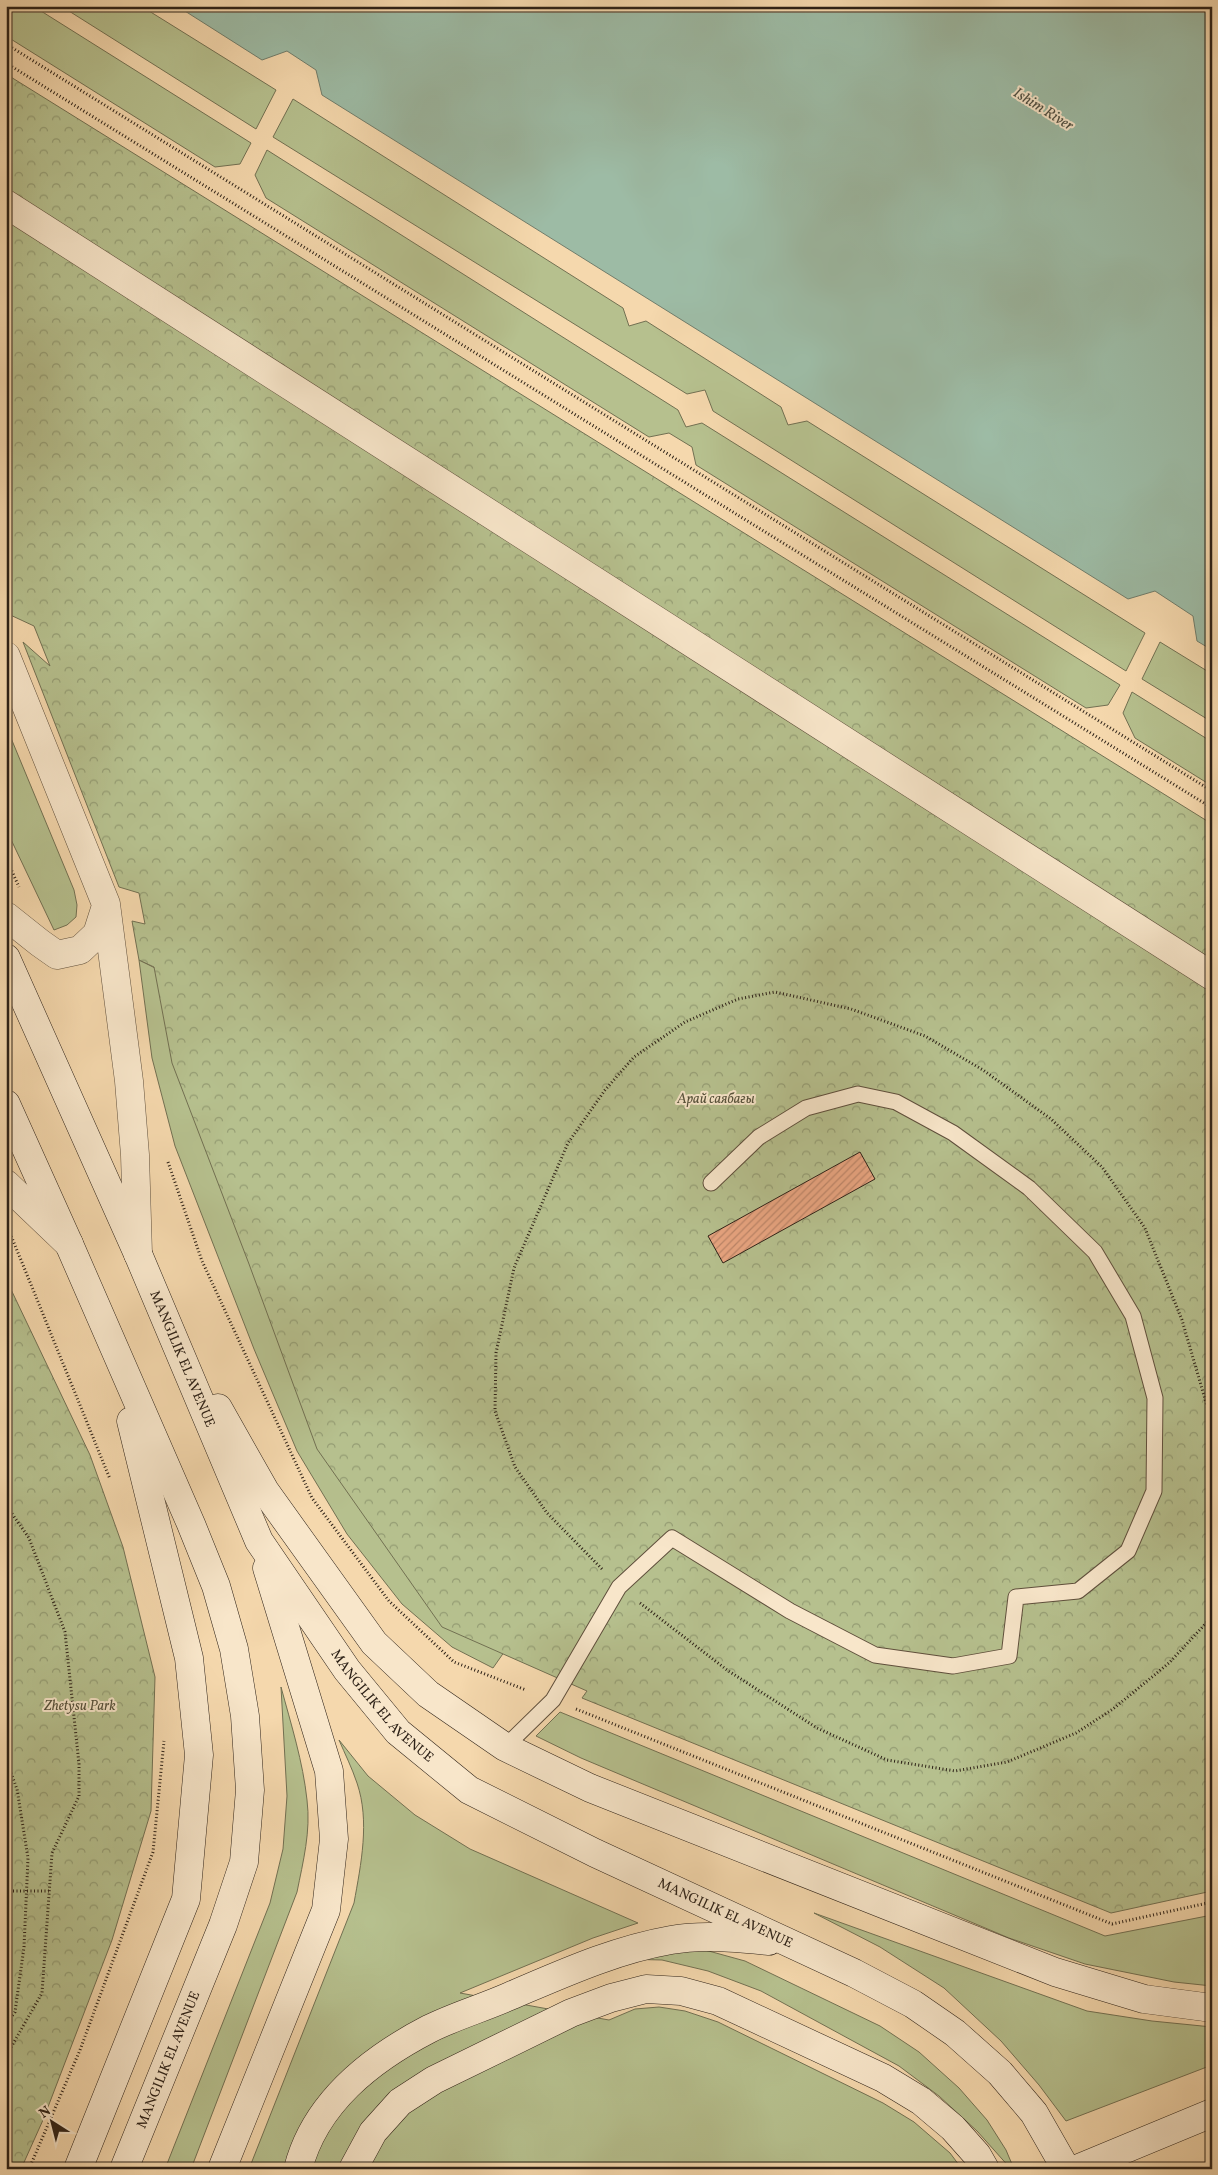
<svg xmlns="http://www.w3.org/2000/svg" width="1218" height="2175" viewBox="0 0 1218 2175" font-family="Vollkorn,serif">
<defs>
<pattern id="forest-crowns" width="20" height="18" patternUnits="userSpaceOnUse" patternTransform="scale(1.25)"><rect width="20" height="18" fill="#b6c08e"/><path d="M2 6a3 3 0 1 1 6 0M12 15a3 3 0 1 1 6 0" fill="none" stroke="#949c73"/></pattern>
<pattern id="building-hatch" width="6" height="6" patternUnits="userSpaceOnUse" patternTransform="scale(1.25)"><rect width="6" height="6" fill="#e9a581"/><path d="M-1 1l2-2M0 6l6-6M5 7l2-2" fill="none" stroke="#bd8669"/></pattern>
</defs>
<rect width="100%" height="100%" fill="#f5d8ad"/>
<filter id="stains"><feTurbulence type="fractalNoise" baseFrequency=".004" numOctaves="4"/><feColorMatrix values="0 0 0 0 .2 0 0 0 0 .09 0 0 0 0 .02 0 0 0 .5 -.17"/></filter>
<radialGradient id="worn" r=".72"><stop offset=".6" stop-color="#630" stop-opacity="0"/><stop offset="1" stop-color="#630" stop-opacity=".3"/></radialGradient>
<path fill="#b6c08e" stroke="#727052" d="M6,6H33L251,143L240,164L215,167L6,36Z
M61,6H141L276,90L256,129Z
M293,99L623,308L629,326L646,321L781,407L788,425L807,421L1145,633L1126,671L713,411L705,390L687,394L273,137Z
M267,150L678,410L686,427L702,423L1120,685L1108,705L1086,708L696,465L692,447L669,433L649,437L266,198L255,175Z
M1160,642L1212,674V722L1142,679Z
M1132,692L1212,742V786L1135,738L1123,713Z
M6,726L74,890L77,905L76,917L67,925L54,930L6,829Z
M139,960L169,975L523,1625L493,1668L452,1647L402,1604L347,1534L297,1451L254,1349L175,1146L152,1058Z
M281,1687C291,1724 303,1762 307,1800C311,1831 303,1862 297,1892L191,2169H165L270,1903L283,1849L287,1796Z
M560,1712L1105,1936L1212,1915V1986L1174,1982L1085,1964L1009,1938L581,1758L536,1736Z
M339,1740L368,1776L415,1815L470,1849L638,1923L593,1938L460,1993L609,2020L635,2009L659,2007L685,2011L718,2022L883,2103L914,2122L950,2153L962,2169H249L354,1903C361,1864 370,1821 357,1783C352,1768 345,1754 339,1740Z
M814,1913L1087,2011L1152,2021L1212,2027V2065L1066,2121L1039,2085L1001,2041L944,1988L880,1947Z
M705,1950L745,1961L880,2026L919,2052L959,2088L987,2120L1006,2150L1014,2169H1011L977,2131L939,2096L899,2066L761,1991L708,1971L662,1960L621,1959L652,1951Z"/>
<path fill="url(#forest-crowns)" stroke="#727052" d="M6,74L1212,824V1891L1111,1913L582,1698L587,1691L442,1627L317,1449L249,1264L172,1063L154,967L139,960L132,921L145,924L139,893L119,887L23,642L50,666L34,626L6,613Z
M6,1279L90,1455L123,1547L155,1677L151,1811L112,1940L43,2120L21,2169H6Z"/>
<path fill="#9dbba5" stroke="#707d6c" d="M177,6H1212V650L1197,641L1193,616L1155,591L1128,599L322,95L316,70L287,51L262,60Z"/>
<path fill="url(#building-hatch)" stroke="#2d2117" d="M860,1152L875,1179L723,1263L708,1236Z"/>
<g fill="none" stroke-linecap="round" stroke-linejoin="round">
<defs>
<path id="lane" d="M505,1747L553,1700L619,1587L672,1538L790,1611L875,1655L953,1666L1009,1656L1016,1597L1078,1591L1128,1551L1154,1491L1155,1398L1133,1316L1095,1252L1029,1188L953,1133L896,1102L858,1094L806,1108L759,1137L711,1183"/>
<path id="street" d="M6,204L1212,976
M6,656L106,904L129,1081L135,1155L138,1254
M6,916L40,943L57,955L80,950L97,934L106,906
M6,1184L69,1244"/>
<g id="secondary">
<path id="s1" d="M6,958L138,1254L259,1541L347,1670L398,1732L469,1790L595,1853L854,1973L913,2004L955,2033L1000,2073L1034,2113L1066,2169"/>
<path d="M6,1104L69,1244L191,1524L216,1586L234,1649L245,1716L250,1790L244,1862L223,1925L124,2169"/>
<path d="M218,1408L265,1491L374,1643L428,1694L505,1747L590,1788L1055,1972L1144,1999L1212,2008"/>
<path d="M78,2169L186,1899L199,1755L189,1658L131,1421"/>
<path d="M222,2169L326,1910L334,1839L329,1771L267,1568"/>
<path d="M298,2169C315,2102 371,2059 429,2029C455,2016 483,2008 510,1996C562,1974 614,1950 671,1940C703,1934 737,1938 769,1941"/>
<path d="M353,2169L373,2132L400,2102L434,2080L571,2013L611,1998L646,1989L681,1991L718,2001L883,2078L921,2101L953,2128L977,2155L985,2169"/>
<path d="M1077,2169L1212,2113"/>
</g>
</defs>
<use href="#lane" stroke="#5f4f3c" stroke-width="17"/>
<use href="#street" stroke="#5f4f3c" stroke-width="29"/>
<use href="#secondary" stroke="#2d2117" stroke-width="29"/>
<path stroke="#2d2117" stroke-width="3" stroke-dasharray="1 2.5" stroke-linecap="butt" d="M6,44L1212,791
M6,63L1212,808
M6,858L19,887
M168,1162L202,1261L312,1498L389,1601L454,1662L526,1690
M10,1233L110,1479
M6,1505L29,1538L65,1632L79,1764V1796L52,1853L42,1993L6,2056
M602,1569L547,1513L515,1467L495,1411L496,1353L514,1268L568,1143L605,1090L634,1057L685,1022L738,999L775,992L851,1009L925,1036L983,1070L1051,1119L1102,1167L1145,1228L1182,1320L1212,1423
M640,1603L727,1670L817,1728L887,1760L955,1771L1007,1762L1076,1733L1113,1709L1169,1663L1209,1620L1212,1612
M576,1709L1112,1924L1212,1902
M6,1760L17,1789L28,1858L24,1947L15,2012L6,2024
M6,1891H49
M29,2169L80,2050L153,1852L164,1741"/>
<use href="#lane" stroke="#f8e6ca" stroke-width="15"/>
<use href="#street" stroke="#f8e6ca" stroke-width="28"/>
<use href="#secondary" stroke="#f8e6ca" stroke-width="28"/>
</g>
<g text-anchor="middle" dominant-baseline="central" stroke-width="4" stroke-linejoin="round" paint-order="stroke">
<g font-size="14" font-style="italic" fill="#56513b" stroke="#f8e6ca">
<text x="716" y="1099">Арай саябағы</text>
<text x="80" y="1706">Zhetysu Park</text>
</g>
<g font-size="14" fill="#2d2117" stroke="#f8e6ca">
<text stroke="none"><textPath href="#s1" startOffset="438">MANGILIK EL AVENUE</textPath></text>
<text stroke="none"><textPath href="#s1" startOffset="842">MANGILIK EL AVENUE</textPath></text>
<text stroke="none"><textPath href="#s1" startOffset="1248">MANGILIK EL AVENUE</textPath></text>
<text transform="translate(169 2060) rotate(-68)">MANGILIK EL AVENUE</text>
</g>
<g font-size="15" font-style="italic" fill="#4f4f42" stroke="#f8e6ca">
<text transform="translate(1043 110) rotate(32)">Ishim River</text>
</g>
</g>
<rect width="1218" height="2175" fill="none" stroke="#f5d8ad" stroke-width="25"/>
<rect x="8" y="8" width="1203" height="2160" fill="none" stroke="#2d2117" stroke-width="2.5"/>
<rect x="12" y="12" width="1193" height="2150" fill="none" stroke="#2d2117"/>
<g transform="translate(52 2122) rotate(324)" stroke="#f8e6ca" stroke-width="4" paint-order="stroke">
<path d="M0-4L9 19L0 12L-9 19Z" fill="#2d2117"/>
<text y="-8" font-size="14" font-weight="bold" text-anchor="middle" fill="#2d2117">N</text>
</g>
<rect width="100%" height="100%" filter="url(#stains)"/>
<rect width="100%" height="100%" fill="url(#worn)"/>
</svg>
